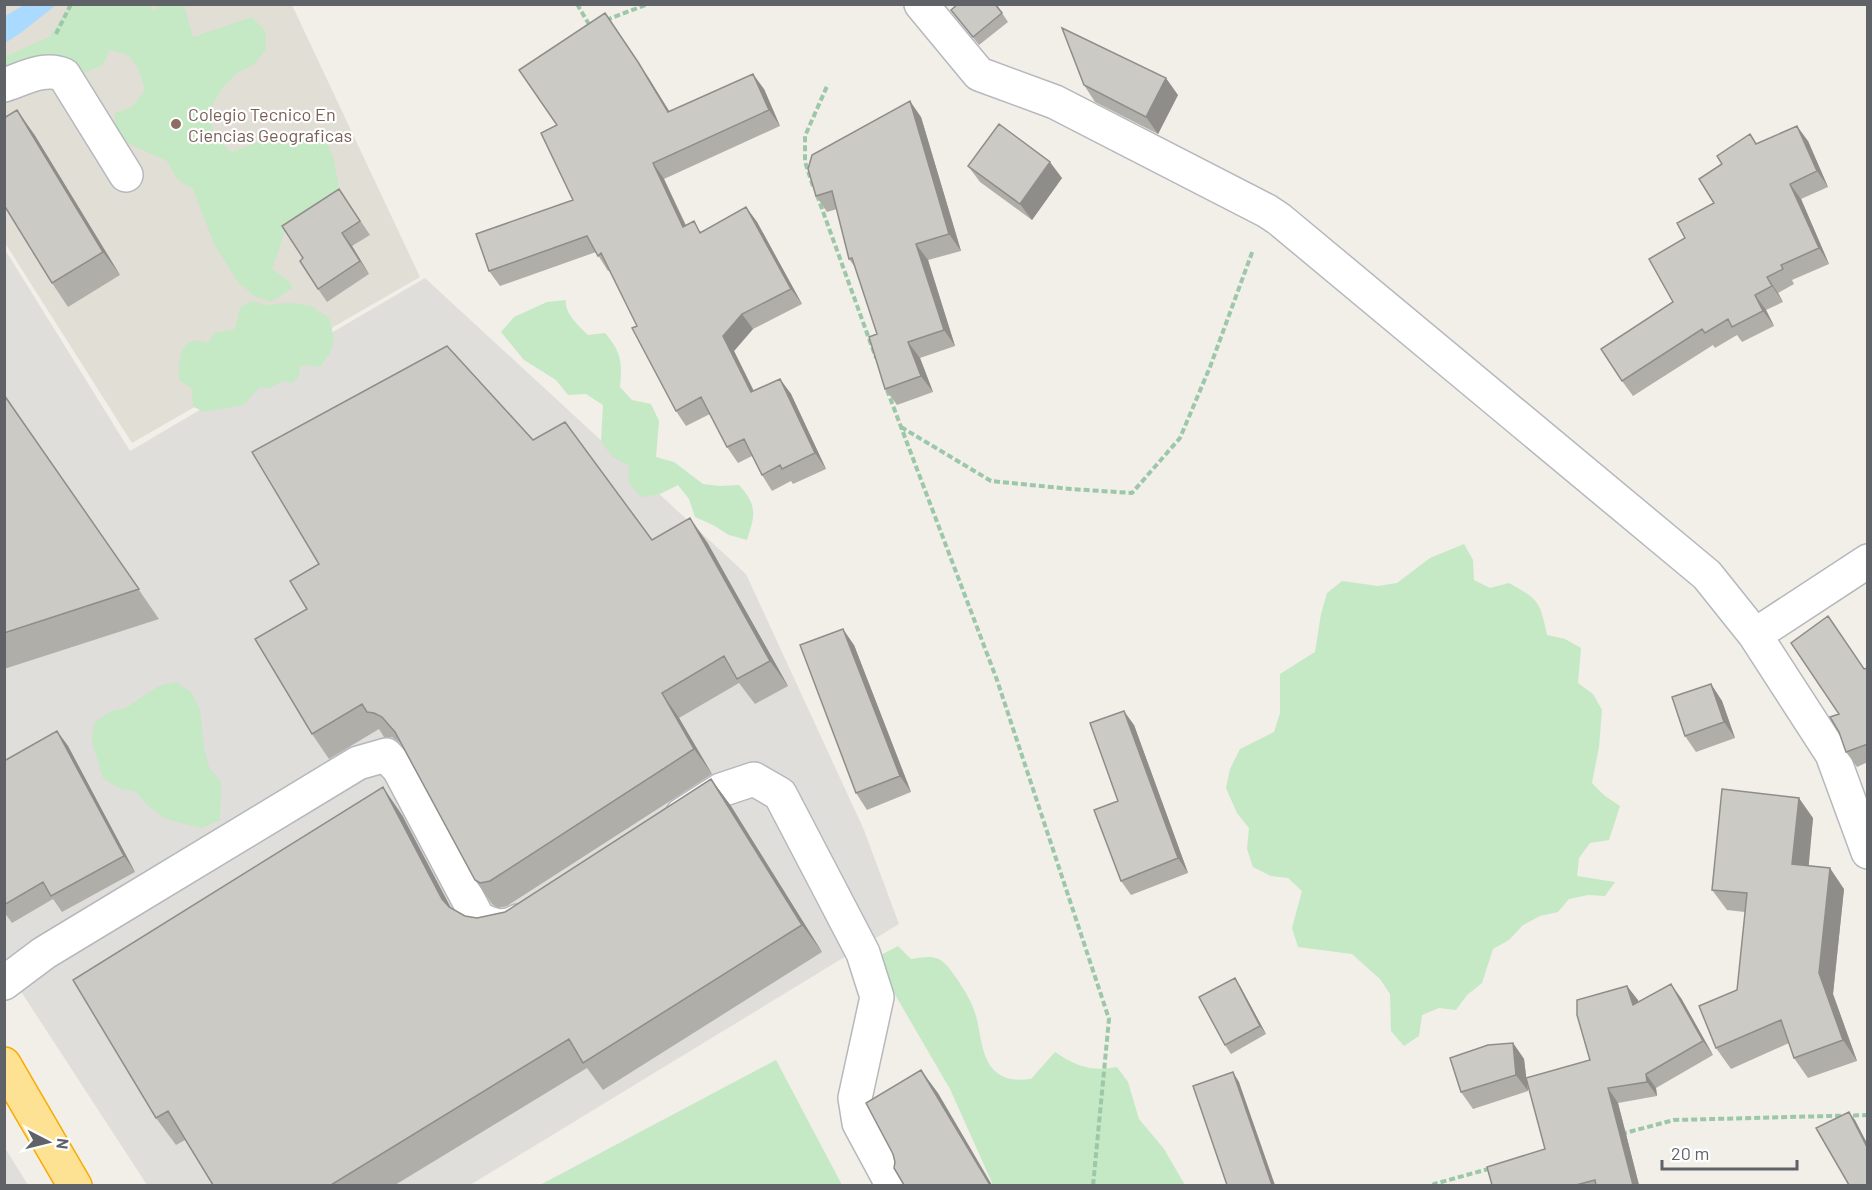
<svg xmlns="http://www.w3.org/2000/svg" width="1872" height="1190" viewBox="0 0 1872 1190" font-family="Barlow,sans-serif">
<rect width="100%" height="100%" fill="#f1efe8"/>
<path fill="#e0deda" d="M4,248L130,451L425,278L746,574L864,830L899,924L470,1185H147L5,967Z
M5,1148L28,1185H5Z"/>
<path fill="#e1ded6" d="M5,5H292L420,277L132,443L5,243Z"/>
<path fill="#c5e8c5" d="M71,5H150L154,11L160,5H184L193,37L252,17L265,31L266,50L253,65L237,73L224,86L213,103L211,122L216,139L232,152L287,131L305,137H325L333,156L340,194L285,231L272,269L290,282L292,288L271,302L254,296L238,282L214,244L193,189L177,179L167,161L132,145L115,134V113L132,107L145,90L139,70L128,55L110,50L102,66L5,102L4,57L49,37Z
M566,300C564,313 579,326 588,335L605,333C622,353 622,362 620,387L632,400L651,404L659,421L656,457L674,462L703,484L720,486L739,485C758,506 755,515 747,540L729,535L713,525L695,517L689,499L678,485L660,494L641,497L629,483V466L613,457L601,442L603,405L586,394L568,395L556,380L524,360L501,332L514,317L547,302Z
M251,301L265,305L291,303L311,306L329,318C336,341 335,348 320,367L306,365L300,367L299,376L292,383L282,381L270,388L260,387L244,405L204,412L194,407L192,398L193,389L179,380C179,368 178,345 193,341C197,340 204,342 208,343L214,333L235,329L240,308Z
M1464,544L1473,560L1474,580L1490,588L1509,583C1539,600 1540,601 1547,635L1565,639L1581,648L1578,683L1593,694L1602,710L1599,747L1592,783L1605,796L1620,806L1609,840L1590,843L1579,858L1577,876L1615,882L1605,896L1588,895L1569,899L1558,912L1540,916L1523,925L1509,940L1493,949L1482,983L1467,995L1456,1010L1439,1008L1422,1015L1419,1036L1404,1046L1391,1031L1390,994L1380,979L1352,954L1298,947L1292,928L1302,891L1288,878L1271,876L1253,867L1247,849L1249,828L1237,813L1226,788L1230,769L1240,749L1274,732L1280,713V674L1315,652L1321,614L1327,593L1342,581L1378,586L1397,583L1430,558Z
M176,682L191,692L200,709L204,748L209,767L221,782L220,820L202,828L166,819L150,808L136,792L118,788L103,778L92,742L94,723L109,712L127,707L159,686Z
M898,946L911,959C938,954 942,957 957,979C965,991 972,1002 976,1016C981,1033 981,1060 996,1072C1007,1081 1018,1080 1031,1079L1055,1052C1076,1066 1091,1072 1117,1067L1128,1082L1139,1119L1164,1149L1185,1185H993L950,1089L883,974L881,955Z
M776,1060L842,1185H540Z"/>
<path fill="#aadaff" d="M26,4L56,5L22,32L5,43V16Z"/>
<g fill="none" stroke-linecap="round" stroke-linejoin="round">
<defs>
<path id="minor" d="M921,4L979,74L1055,102L1267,211L1279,219L1707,575L1755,635L1832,754L1868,852
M4,85C23,79 45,66 64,75L126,175
M1755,635L1868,561
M682,815L721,790L754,779L780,794L863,953L877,997L855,1098L859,1123L893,1186
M4,983L44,953L358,763L386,755L399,769L478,918C491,925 504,930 518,921"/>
<path id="highway" d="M4,1064L75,1186"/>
</defs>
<use href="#minor" stroke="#b5b8bc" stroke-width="36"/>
<use href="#highway" stroke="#f9ab00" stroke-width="36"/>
<path stroke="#9cc7a9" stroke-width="4" stroke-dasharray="6 3" stroke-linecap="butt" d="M577,4L590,26
M606,20L648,4
M56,34L71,4
M813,186L805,162V136L828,84
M817,195L876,358
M887,390L997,680L1109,1019L1093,1186
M901,427L991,481L1071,489L1132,493L1180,438L1210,367L1253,250
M1621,1134L1674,1120L1868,1115
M1435,1186L1434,1184L1492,1168"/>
<use href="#minor" stroke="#fff" stroke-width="33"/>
<use href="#highway" stroke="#fde293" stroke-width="33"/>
</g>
<path fill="#afaea9" d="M951,10L1002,13L1008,22L979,45Z
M648,77L669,111L764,89L780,126L664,179L686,225L702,232L746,207L757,222L802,304L753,329L734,351L754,391L780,379L791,394L826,469L793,484L791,481L772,491L762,475L752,456L738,463L727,447L710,414L686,426L676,411L637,326L610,270L608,271L596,252L500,286L489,271L573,200L557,125Z
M1084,85L1178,95L1158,134L1095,102Z
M921,117L961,251L928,260L955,346L920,358L933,392L897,405L885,389L877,334L855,267L849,259L837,209L827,212L816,196Z
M34,134L120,275L68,307L52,283Z
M1808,141L1828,187L1801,199L1829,264L1792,280L1794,284L1778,293L1783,302L1766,310L1774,326L1742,342L1737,335L1715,348L1713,345L1633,396L1622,381L1673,302L1685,238L1714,203L1756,143Z
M968,166L1062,178L1032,220L980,182Z
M348,202L370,235L352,246L369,274L327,302L318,289L303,258Z
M4,394L159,619L4,669Z
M533,440L652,540L707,542L788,686L755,704L739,683L679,718L712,774L507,906L498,908L492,904L475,880L403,746L399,742L392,737H384L379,729L329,759L312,734L307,609Z
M854,645L911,792L867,810L856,793Z
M1868,668V762L1857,767L1846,752L1839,714L1864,669Z
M1711,684L1722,701L1735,738L1696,752L1685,736Z
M1134,725L1188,873L1131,895L1121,881L1118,801Z
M57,731L68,746L135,872L62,912L53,899L12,923L4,912V761Z
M711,779L731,806L822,952L603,1090L587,1068L395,1185H213L185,1140L176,1145L156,1118L402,815L451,908L465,916L477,918L505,912Z
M1813,818L1808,866L1844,889L1833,994L1857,1061L1808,1078L1794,1058L1789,1043L1731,1069L1716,1048L1737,990L1745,912L1727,910L1712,890Z
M1240,986L1266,1034L1231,1054L1225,1045Z
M1627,986L1638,1002L1681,998L1713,1055L1656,1088L1657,1096L1618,1103L1639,1185H1492L1545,1149L1527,1081L1528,1091L1473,1109L1461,1092L1513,1043L1524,1059L1526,1078L1590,1060Z"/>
<path fill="#8f8d8a" d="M605,13L648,77L679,127L668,112Z
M753,74L764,89L780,126L769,110Z
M1166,78L1178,95L1158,134L1146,117Z
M910,101L921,117L961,251L949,234Z
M17,110L34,134L120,275L103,252Z
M1797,126L1808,141L1828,187L1817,171Z
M1050,162L1062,178L1032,220L1020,204Z
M653,163L664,179L693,242L683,227Z
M1790,184L1801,199L1829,264L1819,248Z
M746,207L757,222L802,304L791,289Z
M342,233L352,246L369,274L360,261Z
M916,244L928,260L955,346L944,330Z
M1767,277L1778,293L1783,302L1772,286Z
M1755,295L1766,310L1774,326L1763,311Z
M742,314L753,329L734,351L762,408L751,392L723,336Z
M908,342L920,358L933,392L921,376Z
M780,379L791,394L826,469L815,453Z
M690,518L707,542L788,686L770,661Z
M843,629L854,645L911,792L900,776Z
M1711,684L1722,701L1735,738L1724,722Z
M662,693L679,718L712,774L694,749Z
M1124,711L1134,725L1188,873L1178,858Z
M57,731L68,746L135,872L124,856Z
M711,779L731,806L822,952L802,925Z
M383,787L402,815L461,927L442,899Z
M1799,798L1813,818L1807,885L1792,864Z
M1830,868L1844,889L1833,994L1857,1061L1843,1040L1819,973Z
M1235,978L1240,986L1266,1034L1260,1026Z
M1671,984L1681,998L1713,1055L1703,1041Z
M1627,986L1638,1000L1643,1020L1633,1005Z
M1513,1043L1524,1059L1528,1091L1516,1075Z
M921,1070L938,1093L992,1185H990Z
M1233,1072L1239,1082L1275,1185H1272Z
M1646,1074L1656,1088L1657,1096L1647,1082Z
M1608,1088L1618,1103L1639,1185H1633Z
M1849,1112L1855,1120L1868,1145V1149Z"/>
<path fill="#cccac5" stroke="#8f8d8a" stroke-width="1.5" d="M958,4H995L1002,13L973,37L951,10Z
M605,13L638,62L668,112L753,74L769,110L653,163L683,227L694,221L700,233L746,207L791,289L742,314L723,336L751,392L780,379L815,453L782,469L780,465L762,475L744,439L727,447L701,397L676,411L632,328L637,326L601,253L598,256L587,236L489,271L476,234L573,200L541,133L557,125L519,70Z
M1062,28L1166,78L1146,117L1084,85Z
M910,101L949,234L916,244L944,330L908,342L921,376L885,389L869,337L877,334L852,258L849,259L832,191L816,196L808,169L812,155Z
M17,110L103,252L52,283L4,205V118Z
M999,124L1050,162L1020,204L968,166Z
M1797,126L1817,171L1790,184L1819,248L1781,265L1783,269L1767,277L1772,286L1755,295L1763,311L1732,327L1728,319L1705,333L1702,329L1622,381L1601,349L1673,302L1649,259L1685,238L1677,223L1714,203L1699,179L1722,164L1717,156L1750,134L1756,144Z
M339,189L360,221L342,233L360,261L318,289L300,261L303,258L282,226Z
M447,346L533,440L565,422L652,540L690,518L770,661L737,679L724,656L662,693L694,749L490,881L480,883L475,880L395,732L382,717L374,713L367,712L362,704L312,734L255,639L307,609L290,581L319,564L252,452Z
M4,395L139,589L4,633Z
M1828,616L1864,669L1868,668V744L1846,752L1839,732L1830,717L1839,714L1791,643Z
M843,629L900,776L856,793L800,645Z
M1711,684L1724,722L1685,736L1672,697Z
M1124,711L1178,858L1121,881L1094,810L1118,801L1090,723Z
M57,731L124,856L51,896L43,882L4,905V761Z
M711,779L802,925L583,1063L569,1039L331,1185H213L168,1111L156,1118L73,980L383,787L442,899L449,907L465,916L477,918L505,912Z
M1722,789L1799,798L1792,864L1830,868L1819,973L1843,1040L1794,1058L1781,1020L1716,1048L1699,1006L1737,990L1747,893L1712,890Z
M1235,978L1260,1026L1225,1045L1199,997Z
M1671,984L1703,1041L1646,1074L1647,1082L1608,1088L1633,1185H1596L1595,1180L1576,1185H1492L1487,1167L1545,1149L1526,1078L1590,1060L1577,1015V1000L1627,986L1633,1005Z
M1513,1043L1516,1075L1461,1092L1450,1058L1488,1045Z
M921,1070L990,1185H904L894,1168L895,1162L893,1154L866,1103Z
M1233,1072L1272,1185H1227L1193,1086Z
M1849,1112L1868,1149V1185H1849L1816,1128Z"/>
<circle fill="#8d6e63" stroke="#fff" stroke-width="2" cx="176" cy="124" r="6"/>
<g text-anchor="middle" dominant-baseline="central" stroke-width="4.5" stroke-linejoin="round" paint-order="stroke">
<g font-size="18" fill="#785e54" stroke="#fff" text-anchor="start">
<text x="188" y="114">Colegio Tecnico En<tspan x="188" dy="21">Ciencias Geograficas</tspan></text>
</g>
</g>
<rect width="1872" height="1190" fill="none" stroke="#5f6368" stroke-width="12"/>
<g transform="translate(48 1142) rotate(97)" stroke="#ffffff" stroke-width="4.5" paint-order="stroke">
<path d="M0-4.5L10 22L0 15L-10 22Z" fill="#5f6368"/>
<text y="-9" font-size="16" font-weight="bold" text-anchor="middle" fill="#5f6368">N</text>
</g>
<path d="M1662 1160v9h135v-9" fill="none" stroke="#5f6368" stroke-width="3"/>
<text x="1671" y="1160" font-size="18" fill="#5f6368" stroke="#ffffff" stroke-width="4.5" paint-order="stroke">20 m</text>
</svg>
